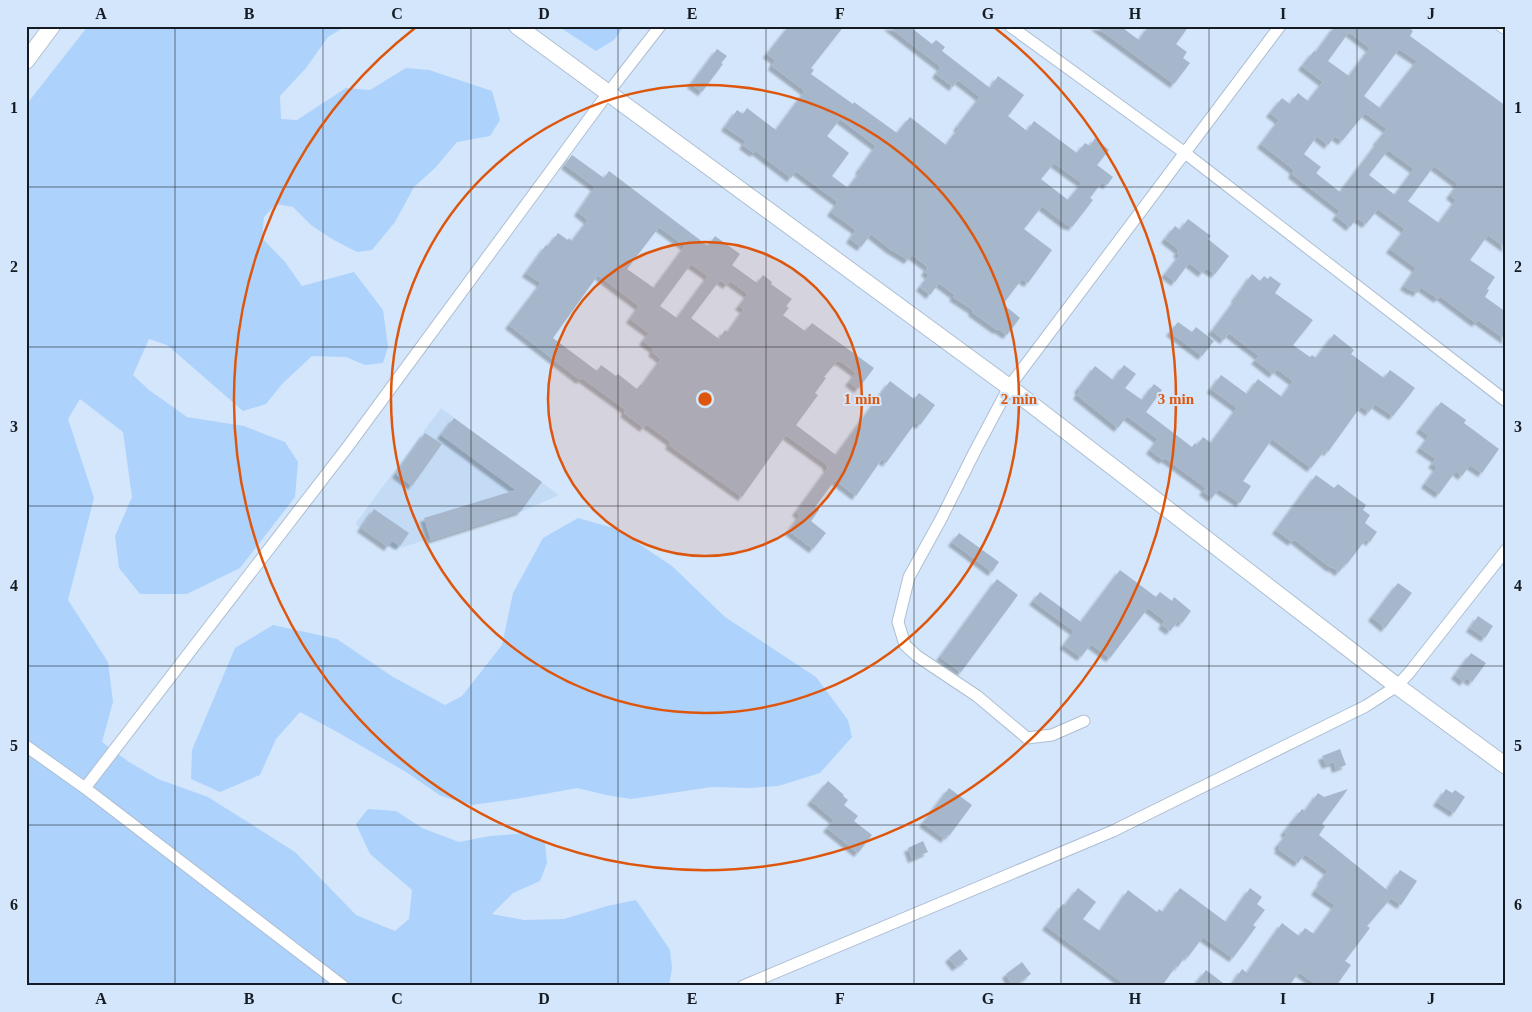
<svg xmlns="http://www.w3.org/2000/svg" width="1532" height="1012" viewBox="0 0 1532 1012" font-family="'Times New Roman',serif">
<defs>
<filter id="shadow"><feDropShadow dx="-4" dy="4" stdDeviation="1" flood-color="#0004"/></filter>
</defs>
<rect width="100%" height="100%" fill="#d4e6fb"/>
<path fill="#c4dbf6" d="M441,408L559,495L523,511L393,550L355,524Z"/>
<path fill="#add2fc" d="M88,26H346L328,37L306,68L280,96L281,119L297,120L346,88L370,90L406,68L429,70L492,91L500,120L490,136L457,142L435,168L414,187L395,222L372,250L357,252L332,239L311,225L293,207L276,204L264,217L262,238L285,262L302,286L354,272L383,310L388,347L383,363L365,365L346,357L312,356L282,384L266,404L243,411L167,345L149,339L133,375L149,390L187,417L244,426L285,442L298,462L295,497L240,568L187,594H140L119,568L115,536L132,497L123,432L80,399L68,419L94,498L68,600L108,662L113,702L102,742L129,762L158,779L208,797L295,852L356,915L395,931L409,919L412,890L370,854L356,824L368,809L396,811L422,828L459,842L490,836L527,833L545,843L547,863L540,881L513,893L492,914L524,920L564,919L607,906L636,900L670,950L672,968L669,986H26V105Z
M558,26H624L614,40L596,51Z
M578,518L617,529L672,566L725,617L816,677L848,720L852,737L820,773L778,786L748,788L712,787L631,799L606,795L577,788L522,798L472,805L441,796L406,772L339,733L300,712L276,739L260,775L220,792L191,779L192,750L235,648L273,625L337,639L393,677L445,705L462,696L502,645L513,593L543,538Z"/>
<path fill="#a6b7cb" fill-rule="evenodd" filter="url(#shadow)" d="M789,26H844L811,68L814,70L811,74L853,104L854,102L897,133L910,117L946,145L959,128L957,127L980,97L958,80L953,87L936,74L941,67L888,26H909L932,44L936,40L945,47L942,51L990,88L998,76L1024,95L1008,116L1027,131L1034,121L1077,153L1085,143L1090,146L1095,138L1109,150L1097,165L1113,177L1107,185L1102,182L1090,198L1093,200L1072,227L1069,225L1068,226L1042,206L1024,229L1052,250L1028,283L1022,279L1003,304L1020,318L1007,335L998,329L997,330L972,312L973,310L953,297L955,295L939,283L930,295L920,287L929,275L925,272L928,267L912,255L908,260L890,249L871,234L861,247L850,239L856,230L831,212L838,202L796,171L791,178L756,151L754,153L743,145L746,141L725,127L737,110L743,114L747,108L776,130L805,91L772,66L775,60L767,54ZM840,119L876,146L859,170L861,171L848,188L832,176L849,153L827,136ZM1054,163L1082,183L1068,200L1041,179Z
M1095,26H1120L1139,40L1149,26H1189L1176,44L1187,52L1183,58L1190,63L1174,84Z
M1335,26H1407L1413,31L1410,36L1506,106V248L1488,235L1470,260L1495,277L1487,289L1489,290L1485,297L1506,312V340L1478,320L1476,323L1440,296L1438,299L1421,287L1417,293L1413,290L1412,291L1404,286L1416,268L1390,249L1405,229L1378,209L1366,224L1357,218L1350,227L1336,216L1340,211L1292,174L1294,170L1261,144L1279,120L1270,113L1282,98L1290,104L1298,93L1308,101L1323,82L1302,66L1314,51L1316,52ZM1349,32L1370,48L1349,76L1328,61ZM1399,49L1417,61L1380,108L1364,96ZM1365,113L1387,129L1377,141L1378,142L1340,192L1316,173L1321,167L1304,154L1317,136L1328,145L1335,136L1342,141ZM1388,150L1414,169L1395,195L1369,175ZM1434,166L1458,184L1450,195L1456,200L1439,223L1408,201Z
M717,49L727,56L721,63L723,64L702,92L691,84Z
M572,155L604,178L609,171L708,246L715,236L740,254L732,265L757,283L763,275L772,282L771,284L792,299L786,306L789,308L783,315L805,331L812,323L874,368L858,389L849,382L856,373L840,361L839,362L837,361L824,377L826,378L815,393L818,395L796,425L836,455L890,381L914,399L919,393L935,405L920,425L916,422L886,463L882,459L856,496L835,480L815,507L819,510L811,521L826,533L813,549L789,531L800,515L796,512L828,468L826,466L827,465L786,435L742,497L669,445L671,442L646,424L644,428L624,413L626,410L582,378L580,380L509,325L541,283L526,273L546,245L548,246L558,233L568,240L569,238L572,241L588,220L578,212L595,187L565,165ZM659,227L685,246L654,288L627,269ZM691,264L708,276L677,318L660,306ZM598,275L639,306L630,319L649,333L643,341L654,349L652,352L661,359L642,385L641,384L637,389L618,374L616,376L601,365L597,371L553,338ZM720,280L727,285L730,281L748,294L739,306L744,309L728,332L725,330L719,339L691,318Z
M1188,219L1211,236L1208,239L1229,256L1215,274L1206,268L1202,273L1189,263L1175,282L1165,274L1180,255L1177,253L1179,250L1165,239L1175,226L1180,230Z
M1252,274L1260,281L1264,276L1268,279L1270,276L1281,284L1275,293L1313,320L1293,345L1310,357L1312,355L1316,358L1334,334L1354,350L1351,354L1384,378L1390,370L1415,388L1393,416L1375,404L1369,412L1361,406L1328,452L1325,450L1311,468L1272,439L1243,481L1251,486L1240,503L1219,489L1212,498L1203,491L1206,488L1165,458L1163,460L1150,450L1158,439L1127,416L1118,428L1077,395L1080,391L1078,389L1095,366L1113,380L1124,365L1136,374L1125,388L1142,400L1154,384L1162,390L1146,412L1192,447L1195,443L1197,445L1203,437L1211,443L1237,408L1211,389L1221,375L1247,394L1258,379L1282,397L1293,381L1277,369L1273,374L1255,360L1259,356L1229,333L1224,340L1212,331L1236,299L1235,298Z
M1178,322L1192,332L1196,327L1214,341L1202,356L1170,332Z
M1441,402L1466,420L1464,423L1499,449L1482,473L1470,465L1462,476L1456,471L1439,494L1425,484L1437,467L1432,464L1436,459L1420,448L1429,436L1420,429Z
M454,418L542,482L521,511L431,540L424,518L516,490L441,435Z
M425,433L442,444L412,486L396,474Z
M1316,475L1334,488L1338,484L1366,505L1363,510L1370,515L1365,523L1377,532L1370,542L1366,539L1347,564L1346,563L1339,572L1332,567L1331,568L1294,539L1292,542L1276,530Z
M374,509L409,533L400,546L392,541L388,547L361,528Z
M959,533L999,562L992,572L952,542Z
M1120,570L1156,597L1160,592L1172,601L1174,597L1191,611L1182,623L1178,621L1170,631L1162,625L1165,621L1148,608L1110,658L1091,644L1081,657L1064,645L1074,631L1033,601L1040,592L1081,622Z
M997,579L1018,595L961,672L940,657Z
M1398,583L1412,593L1385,628L1372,617Z
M1478,616L1493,626L1485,638L1470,628Z
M1471,653L1486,663L1472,682L1466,678L1464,682L1455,675Z
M1340,749L1346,765L1336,769L1334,762L1326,765L1322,756Z
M828,781L844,795L843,796L848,800L844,805L858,816L854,821L872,835L858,853L827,828L834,820L811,801Z
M949,788L972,805L949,836L948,834L945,839L923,823Z
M1348,789L1322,824L1325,826L1319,835L1387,890L1400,870L1417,881L1401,905L1391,898L1367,926L1370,928L1345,961L1351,965L1336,986H1318L1299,972L1289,986H1231L1242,969L1247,973L1282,923L1299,936L1305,928L1314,934L1335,905L1315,891L1322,881L1321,880L1328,871L1305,854L1298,863L1278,849L1280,847L1278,845L1287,834L1284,832L1302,809L1305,811L1318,793L1324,797Z
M1446,789L1452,793L1455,790L1465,797L1454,813L1437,802Z
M923,841L928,852L912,859L908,848Z
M1078,888L1096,902L1083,919L1100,931L1128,890L1157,912L1159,909L1163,912L1180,888L1226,922L1250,888L1262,897L1257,904L1265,910L1253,925L1256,927L1233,958L1203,937L1188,957L1186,955L1178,967L1176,966L1162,986H1127L1046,926L1063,904L1065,905Z
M960,949L968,959L956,967L949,958Z
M1022,962L1031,974L1015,986H1012L1006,974Z
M1206,970L1227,986H1194Z"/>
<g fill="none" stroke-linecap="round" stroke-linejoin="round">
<defs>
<path id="street" d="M1010,26L1185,153L1506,401
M1501,26L1506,29
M1084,721L1052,735L1027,738L977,696L917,656L905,645L898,622L909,577L941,519L975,451L1009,387L1280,26
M26,746L85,788L343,986
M85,788L349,445L608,93L660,26
M743,986L1113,831L1366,706L1397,686L1409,673L1506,550"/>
<path id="secondary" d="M517,26L1009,387L1397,686L1506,766
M26,61L52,26"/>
</defs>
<use href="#street" stroke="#aebfd3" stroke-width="13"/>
<use href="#secondary" stroke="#aebfd3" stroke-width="18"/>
<use href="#street" stroke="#fff" stroke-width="11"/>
<use href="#secondary" stroke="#fff" stroke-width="16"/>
</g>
<path fill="none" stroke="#151b23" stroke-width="1" stroke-opacity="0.55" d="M175,26V986M323,26V986M471,26V986M618,26V986M766,26V986M914,26V986M1061,26V986M1209,26V986M1357,26V986M26,187H1506M26,347H1506M26,506H1506M26,666H1506M26,825H1506"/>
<circle cx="705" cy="399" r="157" fill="#dd560d" fill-opacity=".12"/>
<g fill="none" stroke="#dd560d" stroke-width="2.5">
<circle cx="705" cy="399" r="157"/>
<circle cx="705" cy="399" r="314"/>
<path d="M995 28A471 471 0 1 1 415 28"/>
</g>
<circle cx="705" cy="399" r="8" fill="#dd560d" stroke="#d4e6fb" stroke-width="2.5"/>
<g font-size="15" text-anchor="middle" font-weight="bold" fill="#dd560d" stroke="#d4e6fb" stroke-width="4" stroke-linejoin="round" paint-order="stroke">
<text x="862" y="404">1 min</text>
<text x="1019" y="404">2 min</text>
<text x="1176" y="404">3 min</text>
</g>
<rect width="1532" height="1012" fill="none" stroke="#d4e6fb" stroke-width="55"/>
<rect x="28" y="28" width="1476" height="956" fill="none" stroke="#151b23" stroke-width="2"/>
<g font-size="16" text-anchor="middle" font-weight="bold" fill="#151b23">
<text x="101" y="19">A</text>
<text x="249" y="19">B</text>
<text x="397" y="19">C</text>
<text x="544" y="19">D</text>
<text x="692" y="19">E</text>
<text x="840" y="19">F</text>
<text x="988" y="19">G</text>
<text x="1135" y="19">H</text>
<text x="1283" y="19">I</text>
<text x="1431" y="19">J</text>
<text x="14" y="113">1</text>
<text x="1518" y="113">1</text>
<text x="14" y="272">2</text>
<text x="1518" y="272">2</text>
<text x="14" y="432">3</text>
<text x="1518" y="432">3</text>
<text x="14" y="591">4</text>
<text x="1518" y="591">4</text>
<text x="14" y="751">5</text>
<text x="1518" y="751">5</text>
<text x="14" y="910">6</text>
<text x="1518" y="910">6</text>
<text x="101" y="1004">A</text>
<text x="249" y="1004">B</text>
<text x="397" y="1004">C</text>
<text x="544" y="1004">D</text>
<text x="692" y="1004">E</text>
<text x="840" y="1004">F</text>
<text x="988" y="1004">G</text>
<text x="1135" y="1004">H</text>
<text x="1283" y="1004">I</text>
<text x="1431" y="1004">J</text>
</g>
</svg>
